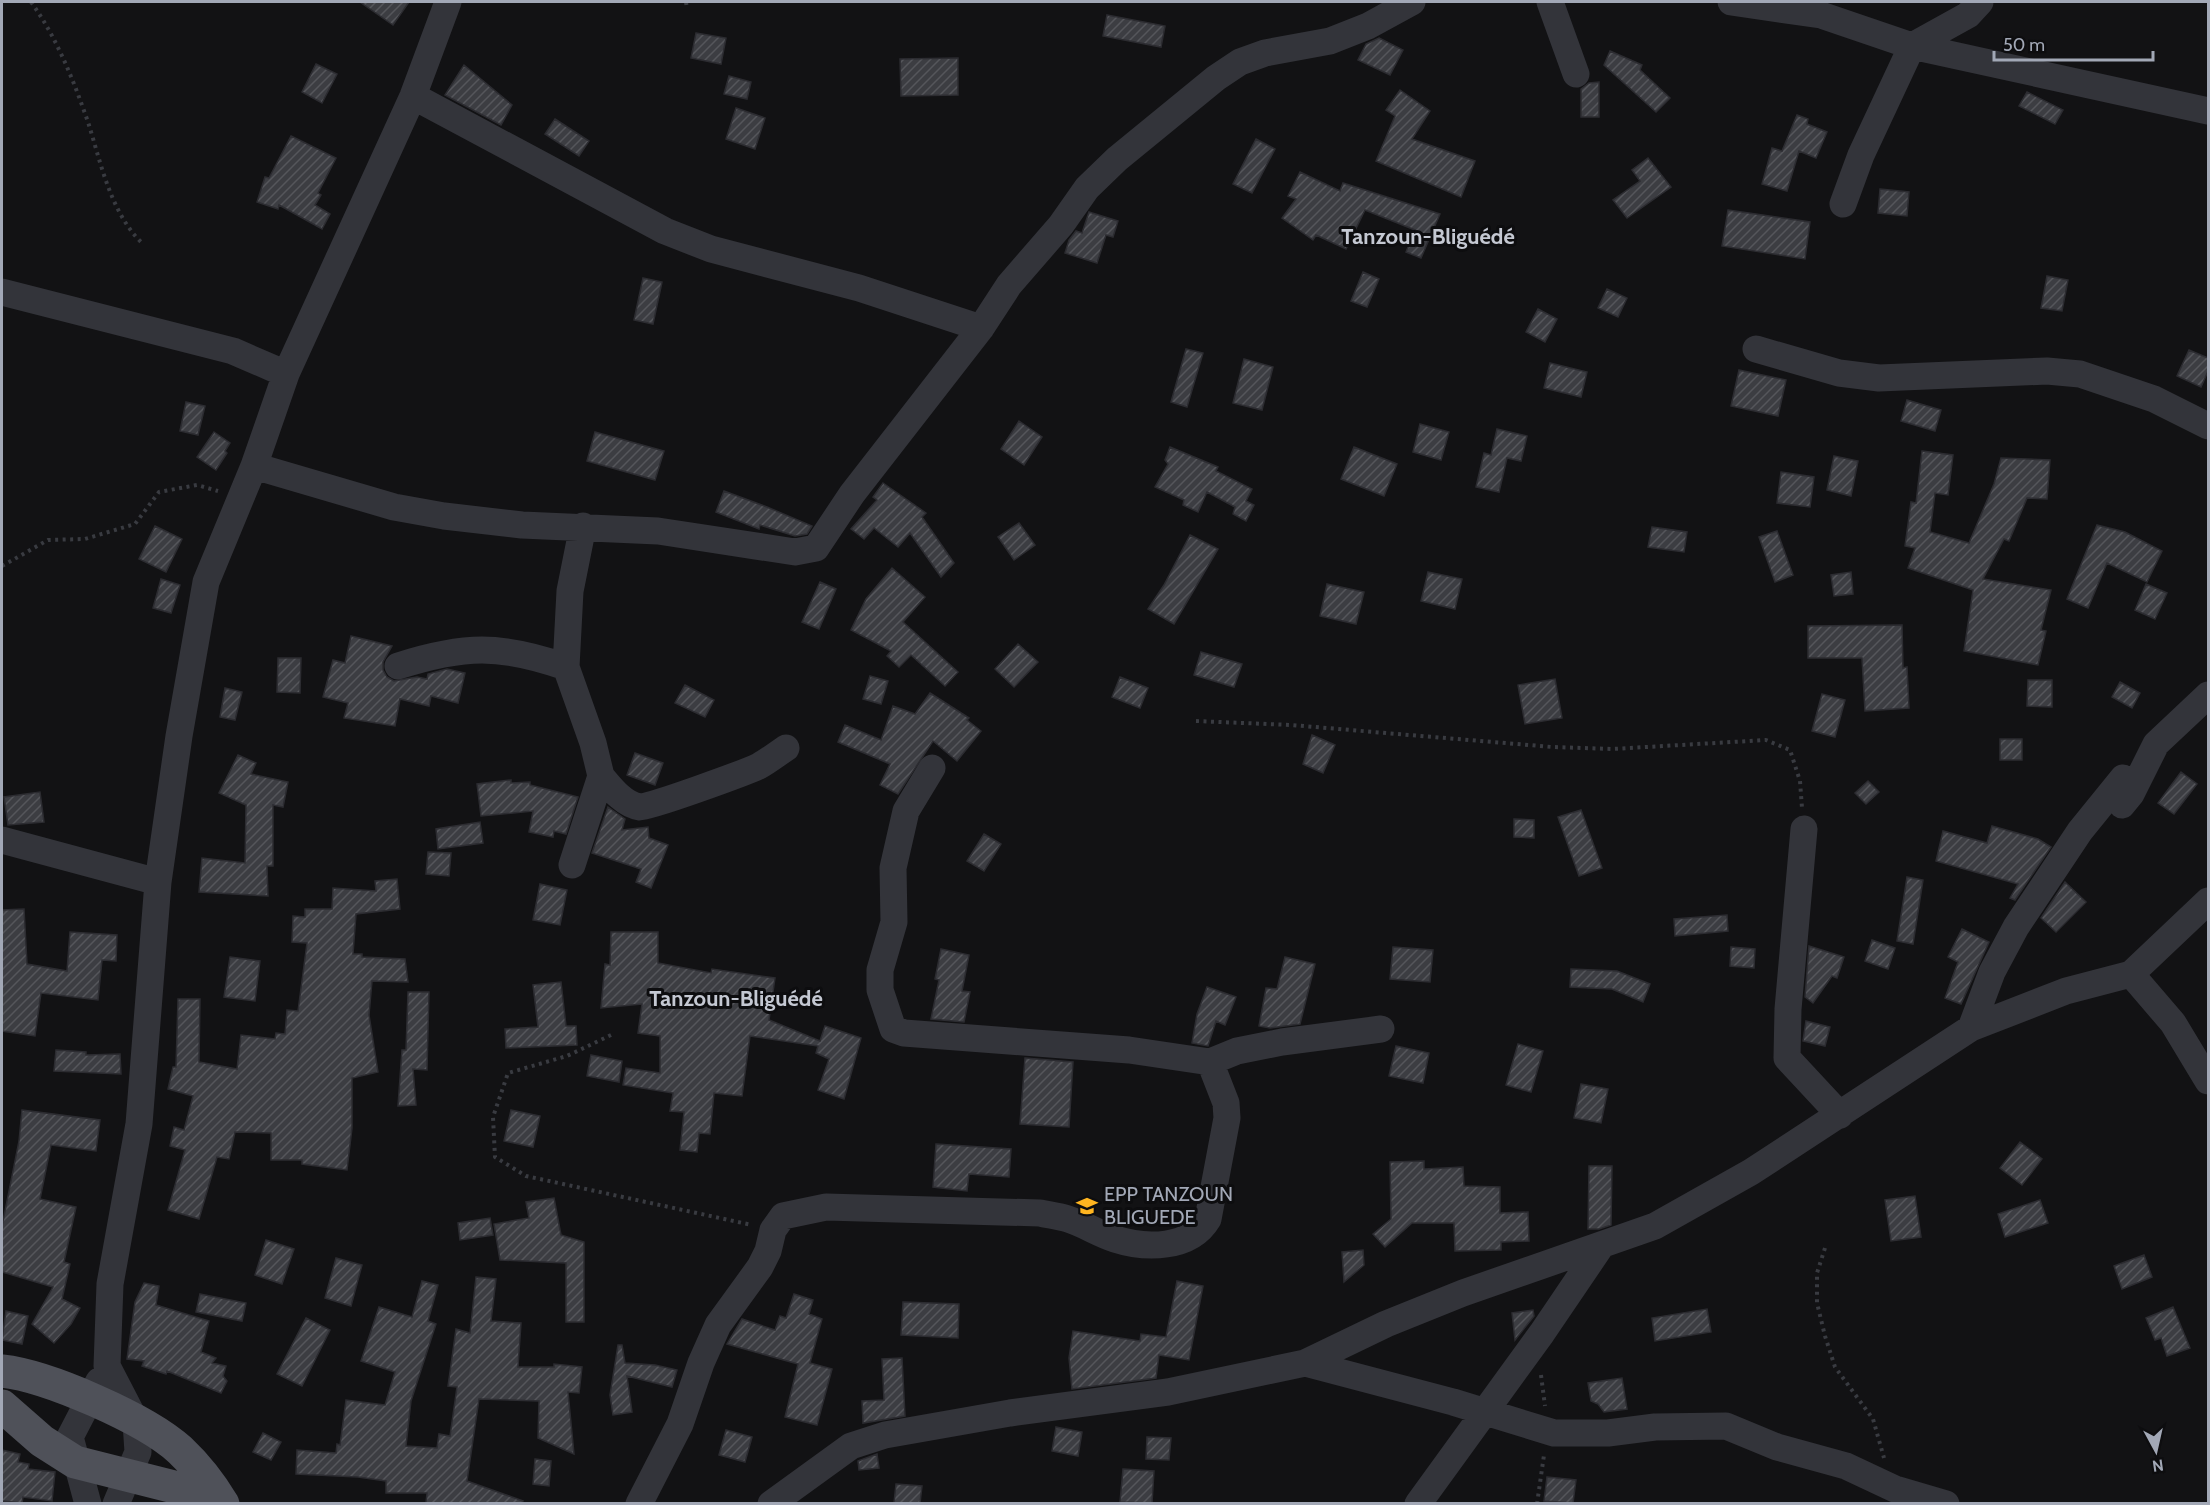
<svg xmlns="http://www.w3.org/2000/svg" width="2210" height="1505" viewBox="0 0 2210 1505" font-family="Cabin,sans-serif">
<defs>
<pattern id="building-hatch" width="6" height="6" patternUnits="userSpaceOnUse" patternTransform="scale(1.5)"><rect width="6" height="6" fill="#3c3d42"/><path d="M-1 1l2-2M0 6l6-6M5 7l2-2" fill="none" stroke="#55565b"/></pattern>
</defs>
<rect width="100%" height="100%" fill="#121214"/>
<path fill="url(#building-hatch)" stroke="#2c2c31" stroke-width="1.5" d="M360,2H409L393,25Z
M1107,15L1165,26L1161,47L1103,36Z
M696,33L726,38L721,64L691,58Z
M1379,38L1403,50L1390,75L1358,60L1366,44Z
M1610,51L1642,65L1640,70L1670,98L1656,112L1604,65Z
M958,58V95L901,96L900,59Z
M316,64L337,74L322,103L302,92Z
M464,65L512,105L501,125L445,95Z
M729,76L751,82L747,99L724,94Z
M1599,82V117H1581V89L1589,83Z
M1400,90L1430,111L1412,139L1475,161L1461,197L1376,161L1395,116L1386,110Z
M2027,92L2063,110L2055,124L2019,106Z
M736,108L765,118L755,149L726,139Z
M1797,115L1808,119L1807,124L1827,132L1816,158L1799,151L1787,191L1762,184L1772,148L1782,151Z
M555,119L589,141L579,156L545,134Z
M291,136L336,158L318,193L321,195L315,205L330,214L322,229L279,205L278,209L257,202L265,177L269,178Z
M1256,139L1275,149L1252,193L1233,184Z
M1648,158L1671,187L1627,218L1613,200L1640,181L1632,170Z
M1300,172L1340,191L1343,183L1440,214L1421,258L1406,252L1415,230L1365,210L1346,249L1316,235L1313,240L1282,218L1296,199L1288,196Z
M1880,189L1909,192L1907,216L1878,213Z
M1728,210L1810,222L1805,259L1722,246Z
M1089,212L1118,221L1113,237L1106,235L1097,263L1065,253L1069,240L1076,231L1082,233Z
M1363,272L1379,279L1367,307L1351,301Z
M2047,276L2068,280L2062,311L2041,308Z
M643,278L662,282L653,324L634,320Z
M1607,289L1627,298L1618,317L1598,308Z
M1538,309L1557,319L1545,342L1526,332Z
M1186,349L1203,353L1187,407L1171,402Z
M2189,350L2208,358V371L2201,387L2177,376Z
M1244,359L1273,367L1262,410L1233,403Z
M1550,363L1587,372L1581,397L1544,388Z
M1739,370L1786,380L1778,416L1731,406Z
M1907,400L1941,410L1935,431L1901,421Z
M186,402L205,406L198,435L180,431Z
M1019,421L1042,437L1024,465L1001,449Z
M1420,424L1449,432L1441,460L1413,452Z
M1497,429L1527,436L1521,461L1507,458L1499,492L1476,487L1484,453L1491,455Z
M214,432L230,443L225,451L227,453L216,470L197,457Z
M595,432L664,451L655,480L587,461Z
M1170,447L1218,467L1216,471L1252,489L1246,501L1254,505L1246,521L1233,514L1235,507L1207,492L1198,512L1183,505L1184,500L1155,487L1168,464L1165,460Z
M1354,447L1397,464L1384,496L1341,479Z
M1922,451L1953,455L1948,495L1935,493L1930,532L1969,543L1994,484L2001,458L2050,460L2047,499L2027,498L2009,541L2004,539L1983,579L2051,590L2041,630L2046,631L2038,665L1964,651L1973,590L1908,568L1915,548L1905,546L1911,502L1916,503Z
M1834,456L1858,461L1851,496L1827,490Z
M1781,472L1814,477L1810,507L1777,503Z
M883,483L926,513L922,517L954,563L941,577L910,533L898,547L874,528L864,539L851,529L877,500L873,497Z
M724,491L767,507L812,526L807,534L795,536L760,525L759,529L716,512Z
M1019,523L1035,545L1014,560L998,537Z
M2097,525L2125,532L2162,551L2147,582L2107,563L2088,608L2067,599Z
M155,526L182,539L166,572L139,559Z
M1652,527L1687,532L1684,552L1648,547Z
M1777,531L1793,575L1775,582L1759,537Z
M1190,535L1218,549L1174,624L1148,609L1164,585Z
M892,568L925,597L903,622L958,672L945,686L911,655L899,667L887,656L891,651L851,630L866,599Z
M1428,572L1462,579L1455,609L1421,601Z
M1851,572L1853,594L1834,596L1831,575Z
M161,579L180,585L171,613L153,608Z
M820,582L836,589L819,629L802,622Z
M1327,584L1364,592L1356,624L1320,616Z
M2146,584L2167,593L2155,619L2135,610Z
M1902,625L1903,668L1907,667L1909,708L1865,711L1862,658H1808V626Z
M351,636L392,646L383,662V670L387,677L394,681L417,677L427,679L428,674L447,669L465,673L458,703L431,696L429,706L400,699L395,726L344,718L348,703L323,697L333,660L345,663Z
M1018,644L1038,662L1014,687L995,669Z
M1201,652L1242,664L1234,687L1194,675Z
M278,658H301L300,693L277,692Z
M870,676L888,681L881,704L863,699Z
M1120,677L1148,688L1140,708L1112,697Z
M1555,679L1562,718L1525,724L1518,685Z
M2028,680H2052V707L2027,706Z
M2120,682L2140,693L2132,708L2112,697Z
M685,685L714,700L705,717L675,703Z
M225,688L242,692L235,720L220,717Z
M930,693L969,718L967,720L981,731L957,761L933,741L898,794L880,785L890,764L838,742L845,725L881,740L893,706L915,714Z
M1822,694L1845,700L1835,737L1812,731Z
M1312,735L1335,745L1323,773L1303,764Z
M2000,739H2022V760H2000Z
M635,753L663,763L655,785L627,775Z
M238,755L256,763L251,774L288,782L283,807L273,805V866H267L268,896L199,892L202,858L245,863L246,805L219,793Z
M2181,772L2197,784L2174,814L2158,803Z
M511,780V783L530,782V785L578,797L566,834L554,831L553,837L529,832L533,811L481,816L477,784Z
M1868,781L1879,792L1866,804L1855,793Z
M40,792L44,822L8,825L4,797Z
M608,807L625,819L622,830L648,827L649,838L668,845L651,888L636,882L641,869L592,853Z
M1581,810L1602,868L1579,876L1558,817Z
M1514,819L1534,820V838L1514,837Z
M480,822L483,843L438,849L436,829Z
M1992,826L2038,839L2051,847L2015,900L2010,898L2018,884L1936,861L1943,831L1987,843Z
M984,834L1001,844L984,871L967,861Z
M428,852L451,853L449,876L426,874Z
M1907,877L1923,880L1913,944L1897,941Z
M397,879L400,909L356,914L353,954H362V957L405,959L408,982L372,981L369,1015L378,1072L352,1078V1128L347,1170L302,1164V1160H271V1133L235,1132L229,1159L217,1157L199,1219L168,1210L185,1150L170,1146L174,1127L184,1130L193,1096L168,1089L173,1067H176L178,999H200L199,1062L237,1069L241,1035L275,1039L276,1033L285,1034L287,1010L298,1011L307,943L292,942L293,916L305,917V909H332L333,888L376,891L375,881Z
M2065,882L2086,902L2056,932L2041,918Z
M540,884L567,890L560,925L533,920Z
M24,909L27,964L67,971L70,932L117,935L116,961L102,960L98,1000L41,993L35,1036L2,1031V910Z
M1727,915L1728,931L1675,936L1674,919Z
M1962,929L1989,942L1961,1004L1945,998L1958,962L1948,957Z
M611,932H658V963L711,973L712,969L775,978L769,1020L820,1041L825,1026L861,1038L844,1099L818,1090L829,1059L816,1053L818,1046L750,1036L742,1096L714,1093L710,1134L699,1133L697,1152L680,1150L684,1112L670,1111L673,1093L623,1085L626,1068L660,1073V1036L638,1033L642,1004L601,1008L605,964L610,965Z
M1872,940L1895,948L1888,969L1865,961Z
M1809,946L1844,957L1837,978L1832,976L1813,1003L1805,997Z
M1393,947L1433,950L1430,982L1390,979Z
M1731,947L1755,949L1754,968L1730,966Z
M941,949L969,955L962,991L970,992L964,1022L931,1019L939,980L935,979Z
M230,957L260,961L255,1001L224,997Z
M1285,957L1315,964L1300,1024L1270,1028L1259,1026L1266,988L1277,989Z
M1571,969L1617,971L1650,984L1643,1002L1612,989L1570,987Z
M561,982L566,1026H576L577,1045L506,1048L505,1029L538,1027L533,985Z
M1207,987L1236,997L1225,1025L1216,1021L1208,1046L1192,1043L1197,1014Z
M408,992H429L427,1070L413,1069L416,1105L398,1106L402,1050H406Z
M1806,1021L1830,1027L1825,1046L1803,1041Z
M1518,1044L1543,1051L1531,1092L1506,1085Z
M1396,1046L1429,1053L1423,1083L1389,1076Z
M56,1050L86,1052V1055L120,1054L121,1074L54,1071Z
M591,1055L622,1061L619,1082L587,1076Z
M1025,1058L1073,1062L1069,1127L1020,1124Z
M1581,1084L1608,1089L1601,1123L1574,1118Z
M22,1110L100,1120L96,1151L51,1145L40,1199L76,1207L64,1262L70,1264L62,1299L80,1308L71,1324L54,1343L32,1324L53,1287L2,1272V1226L19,1141Z
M511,1110L540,1116L533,1147L504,1141Z
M2020,1142L2042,1159L2022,1185L2000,1168Z
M936,1144L1011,1149L1009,1177L969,1174L967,1191L933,1187Z
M1424,1161V1169L1463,1167L1464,1186L1500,1187V1213L1528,1212L1529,1241L1501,1242V1250L1455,1251L1454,1223H1412L1385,1247L1373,1234L1391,1219L1390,1162Z
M1589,1166H1612L1611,1225L1599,1229H1588Z
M1915,1196L1921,1237L1891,1241L1885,1200Z
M554,1198L561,1235L584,1242V1322H566V1263L500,1260L494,1224L529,1218L526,1202Z
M2040,1200L2048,1223L2005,1237L1998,1214Z
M490,1218L493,1235L460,1240L458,1223Z
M266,1240L294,1249L282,1284L255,1275Z
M1363,1250L1364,1265L1344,1282L1342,1252Z
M2144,1255L2152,1277L2122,1289L2114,1266Z
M336,1258L362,1265L351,1306L325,1298Z
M476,1277L496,1279L491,1321L521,1323L518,1367H554V1364L582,1367L579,1393L568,1392L574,1454L538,1438L539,1401L479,1399L467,1481L523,1501L522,1503H426L427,1493H386V1481L358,1477L296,1474L297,1450L336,1453L337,1444L340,1445L346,1400L385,1405L395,1372L361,1361L379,1307L412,1317L422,1281L438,1285L428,1321L436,1324L411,1401L406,1446L437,1448L439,1434L450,1436L457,1387L448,1386L456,1329L470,1333Z
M1177,1281L1203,1286L1189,1360L1159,1355L1156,1378L1072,1389L1069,1358L1073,1331L1140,1341L1141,1334L1166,1337Z
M144,1283L159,1286L156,1305L209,1321L201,1352L216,1358L212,1363L226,1366L223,1376L227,1381L221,1393L167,1371L166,1374L142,1366L144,1361L127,1359L135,1302Z
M200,1294L246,1303L242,1321L196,1312Z
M794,1294L813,1300L809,1314L822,1319L810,1363L832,1369L817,1425L785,1417L798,1364L727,1344L742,1319L775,1330L780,1316L786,1318Z
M903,1302L959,1304L958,1338L901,1335Z
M2173,1307L2190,1348L2167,1356L2161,1338L2155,1340L2146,1318Z
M1707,1309L1711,1332L1655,1341L1652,1318Z
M1533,1310L1534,1316L1515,1340L1512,1313Z
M6,1311L28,1316L22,1344L2,1340Z
M306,1318L330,1330L302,1386L277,1374Z
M618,1345H622L625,1363L655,1365L677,1370L672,1387L627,1376L632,1412L613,1415L610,1395Z
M902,1358L905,1416L863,1423L862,1401L884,1400L882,1359Z
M1622,1378L1627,1409L1604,1412L1598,1404L1591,1401L1588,1383Z
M1056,1427L1082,1432L1078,1456L1052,1451Z
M726,1430L752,1437L745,1462L719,1455Z
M263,1433L281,1442L271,1460L253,1452Z
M1147,1437L1171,1438L1169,1460L1146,1459Z
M2,1450L20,1454L18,1462L29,1464L28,1469L55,1472L52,1501L23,1497L22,1503L2,1501Z
M877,1454L879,1468L859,1470L858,1461Z
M535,1459L551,1461L549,1486L533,1484Z
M1123,1469L1154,1471L1152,1503L1120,1502Z
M1547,1477L1576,1480L1573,1503L1544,1501Z
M896,1484L922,1486L920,1503H894Z"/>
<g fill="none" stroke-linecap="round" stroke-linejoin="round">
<path stroke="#393b41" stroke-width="4" stroke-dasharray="3 4.5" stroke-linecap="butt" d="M31,2C57,38 73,79 88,122C101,163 110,211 141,242
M686,2L687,9
M2,566L48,540L85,539L135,524L159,492L197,485L218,491
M1196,721L1291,725L1552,747L1612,749L1766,740L1790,750L1800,781L1802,808
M611,1035L567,1056L508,1073L493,1117L495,1157L526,1176L752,1225
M1825,1248L1817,1273V1303L1825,1336L1835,1367L1873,1419L1884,1458
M1541,1375L1545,1406
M1537,1504L1544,1455"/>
<path stroke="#33343a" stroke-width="27" d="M1550,2L1576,74
M1731,2L1821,15L1912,46L2208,111
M413,96L665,231L711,249L859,288L981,328
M1843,204L1861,155L1912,46L1968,15L1980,2
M2,292L233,351L286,374
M1756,349L1839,373L1879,378L2047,371L2080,374L2154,399L2208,426
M254,466L394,507L444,516L522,525L658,531L795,552L816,548L852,494L981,328L1009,285L1061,225L1087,188L1117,159L1216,78L1240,62L1265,53L1330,41L1368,26L1412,2
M398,666C464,645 500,644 566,667
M932,768L906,811L893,868L894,922L880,970V990L893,1029L904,1033L1129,1050L1210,1062L1237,1051L1282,1042L1381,1029
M601,776C611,788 624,805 640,807C648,808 747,772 759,766C768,761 777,754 786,748
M2122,805L2131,794L2156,744L2208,695
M1804,829L1788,1009L1787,1058L1840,1115
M2,840L158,882
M572,865L601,776L593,743L566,667L570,591L583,526
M2131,974L2208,901
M1971,1028L2066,991L2131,974L2173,1023L2208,1081
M1305,1363L1453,1402L1554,1433H1608L1655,1427L1726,1426L1777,1447L1846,1466L1895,1489L1946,1504
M88,1504L70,1437L99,1381
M116,1504L138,1452L136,1422L107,1366L110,1284L139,1124L158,882L179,736L206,582L254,466L286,374L413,96L448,2
M639,1504L680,1424L701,1363L718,1325L760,1267L768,1251L773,1230L783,1216L826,1207L1040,1213C1049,1215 1059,1216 1068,1219C1084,1224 1099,1234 1115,1239C1146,1249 1190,1249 1208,1219L1227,1118L1226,1103L1210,1062
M771,1504L851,1446L885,1435L1010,1413L1168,1392L1305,1363L1386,1324L1463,1293L1655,1226L1751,1172L1971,1028L1992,972L2016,927L2080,831L2123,778
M1418,1504L1542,1333L1601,1246"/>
<path stroke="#4f5159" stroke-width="33" d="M2,1371C48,1376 146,1419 180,1450C197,1466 211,1484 223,1504
M2,1406L42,1441L75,1462L178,1488L212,1504"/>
</g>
<defs>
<symbol id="school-bare" viewBox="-9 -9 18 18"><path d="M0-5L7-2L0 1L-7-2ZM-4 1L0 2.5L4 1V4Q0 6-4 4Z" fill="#ffb520" stroke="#0d0d0f" stroke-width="2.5" paint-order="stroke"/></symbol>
</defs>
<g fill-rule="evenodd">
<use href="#school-bare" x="1072" y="1191" width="30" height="30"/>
</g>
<g text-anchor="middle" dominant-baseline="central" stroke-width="6" stroke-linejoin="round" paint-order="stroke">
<g font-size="20" fill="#a2a8b6" stroke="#0d0d0f" text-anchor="start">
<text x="1104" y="1194">EPP TANZOUN<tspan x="1104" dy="23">BLIGUEDE</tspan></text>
</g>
<g font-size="22" font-weight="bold" fill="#c4c8d2" stroke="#0d0d0f">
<text x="1428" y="236">Tanzoun-Bliguédé</text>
<text x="736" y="998">Tanzoun-Bliguédé</text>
</g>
</g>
<rect width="2210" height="1505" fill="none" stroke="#a2a8b6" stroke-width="6"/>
<g transform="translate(2156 1451) rotate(172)" stroke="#0d0d0f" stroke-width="4.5" paint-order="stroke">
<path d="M0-4.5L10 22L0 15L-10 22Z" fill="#a2a8b6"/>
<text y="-9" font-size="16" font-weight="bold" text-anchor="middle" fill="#a2a8b6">N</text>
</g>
<path d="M1994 51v9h159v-9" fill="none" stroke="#a2a8b6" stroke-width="3"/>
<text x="2003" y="51" font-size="18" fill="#a2a8b6" stroke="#0d0d0f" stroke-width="4.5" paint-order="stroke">50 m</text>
</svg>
